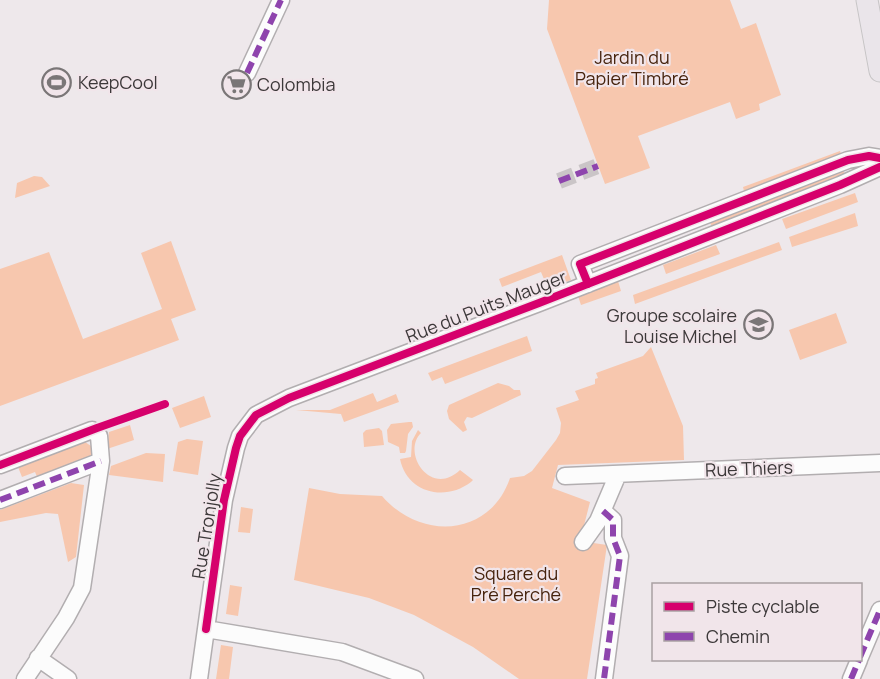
<svg xmlns="http://www.w3.org/2000/svg" width="880" height="679" viewBox="0 0 880 679" font-family="Manrope,sans-serif">
<rect width="100%" height="100%" fill="#eee8eb"/>
<path fill="#f7c7ae" d="M549,0H730L741,29L756,23L781,95L759,104L760,110L736,119L730,102L638,136L650,168L605,184L547,29Z
M840,151L843,159L745,195L743,187Z
M843,170L846,177L712,227L709,220Z
M34,176L42,177L50,186L15,198L17,183Z
M855,193L858,202L786,229L782,219Z
M855,213L858,226L792,247L789,237Z
M171,241L196,310L171,319L179,340L0,406V269L49,252L83,339L162,309L141,253Z
M779,242L782,250L635,304L633,295Z
M716,245L720,254L666,274L663,265Z
M562,255L571,280L548,289L541,272L502,287L499,279Z
M618,281L621,291L581,305L578,296Z
M836,313L847,343L800,360L789,330Z
M527,336L532,351L445,384L442,377L432,381L428,373Z
M651,347L683,426L684,460L558,465L552,488L590,502L580,541L607,545L587,679H519L473,647L414,615L369,598L294,580L309,488L340,494L382,496C421,541 490,537 510,478L524,476L532,471L556,440L560,433L561,423L556,408L579,400L575,391L595,384V379L598,378L596,373L643,356Z
M498,383L509,386L514,390H520L521,395L472,418L467,417L464,422L467,430L463,432L449,419L447,411L449,405Z
M373,393L377,402L396,394L399,402L344,422L341,414L296,410H330Z
M204,396L211,417L180,428L172,408Z
M409,422H412L413,427L408,434L406,451L405,453H400L399,447L388,442L387,430L391,424Z
M130,425L134,440L107,449L109,432Z
M379,428L382,431L384,445L364,447L363,433L366,430Z
M418,430L421,433C401,453 431,498 460,470L473,480L471,482C445,502 407,493 400,459L411,457L412,441Z
M187,439L203,441L198,475L173,471L178,442Z
M85,442L91,446L93,458L38,479L35,472L22,477L18,467L75,444Z
M146,453L165,454L163,482L109,475L111,466Z
M71,483L84,485L76,557L68,562L58,514L46,513L0,522V510Z
M241,507L253,509L250,533L238,532Z
M230,585L242,587L238,616L226,614Z
M221,645L233,647L229,679H216Z"/>
<g fill="none" stroke-linecap="round" stroke-linejoin="round">
<path stroke="#cac5c7" stroke-width="16" stroke-dasharray="16 8" stroke-linecap="butt" d="M559,181L598,166"/>
<defs>
<path id="minor" d="M247,73L281,0
M588,284L580,264L848,160L869,156L880,158
M0,465L92,430L99,436L101,461L82,588L66,618L25,679
M565,476L880,463
M0,500L101,461
M603,511L613,520V538L620,556L604,679
M583,542L598,521L618,474
M206,629L342,652L415,679
M860,657L880,610
M38,658L68,679
M199,679L224,500L236,448L240,436L256,415L289,398L539,303L840,185L880,167
M851,679L859,660"/>
<path id="major" d="M867,0L880,71"/>
</defs>
<use href="#minor" stroke="#b2aeb0" stroke-width="19"/>
<use href="#major" stroke="#c6c4c5" stroke-width="23"/>
<use href="#minor" stroke="#fcfcfc" stroke-width="16"/>
<use href="#major" stroke="#eae5ea" stroke-width="21"/>
<path stroke="#8e44ad" stroke-width="6" stroke-dasharray="12 6" stroke-linecap="butt" d="M247,73L281,0
M559,181L598,166
M0,500L101,461
M603,511L613,520V538L620,556L604,679
M860,657L880,610
M851,679L859,660"/>
<defs>
<path id="cycleway" d="M588,284L580,264L848,160L869,156L880,158
M0,465L97,428L165,404
M206,629L224,500L236,448L240,436L256,415L289,398L539,303L840,185L880,167"/>
</defs>
<use href="#cycleway" stroke="#f1e5ea" stroke-width="11"/>
<use href="#cycleway" stroke="#d6006c" stroke-width="8"/>
</g>
<defs>
<symbol id="stadium-ring" viewBox="-11 -11 22 22"><circle r="9.5" fill="#f1e5ea" stroke="#7a7677" stroke-width="1.5"/><path d="M0-5a6.5 5 0 1 0 0 10a6.5 5 0 1 0 0-10ZM-3.5-1.8h7v3.6h-7Z" fill="#7a7677"/></symbol>
<symbol id="supermarket-ring" viewBox="-11 -11 22 22"><circle r="9.5" fill="#f1e5ea" stroke="#7a7677" stroke-width="1.5"/><path d="M-6-5.5h2.5l.6 2H6L4.5 2H-2.5L-4.4-4H-6ZM-1.5 3.2a1.3 1.3 0 1 0 .1 0ZM3 3.2a1.3 1.3 0 1 0 .1 0Z" fill="#7a7677"/></symbol>
<symbol id="school-ring" viewBox="-11 -11 22 22"><circle r="9.5" fill="#f1e5ea" stroke="#7a7677" stroke-width="1.5"/><path d="M0-5L7-2L0 1L-7-2ZM-4 1L0 2.5L4 1V4Q0 6-4 4Z" fill="#7a7677"/></symbol>
</defs>
<g fill-rule="evenodd">
<use href="#stadium-ring" x="40" y="66" width="33" height="33"/>
<use href="#supermarket-ring" x="220" y="68" width="33" height="33"/>
<use href="#school-ring" x="742" y="308" width="33" height="33"/>
</g>
<g text-anchor="middle" dominant-baseline="central" stroke-width="4.5" stroke-linejoin="round" paint-order="stroke">
<g font-size="18" fill="#46230d" stroke="#f1e5ea">
<text x="632" y="57">Jardin du<tspan x="632" dy="21">Papier Timbré</tspan></text>
<text x="516" y="573">Square du<tspan x="516" dy="21">Pré Perché</tspan></text>
</g>
<g font-size="18" fill="#3c3839" stroke="#f1e5ea" text-anchor="start">
<text x="78" y="82">KeepCool</text>
<text x="257" y="84">Colombia</text>
<text x="737" y="315" text-anchor="end">Groupe scolaire<tspan x="737" dy="21">Louise Michel</tspan></text>
</g>
<g font-size="18" fill="#3c3839" stroke="#f1e5ea">
<text transform="translate(486 306) rotate(-21)">Rue du Puits Mauger</text>
<text transform="translate(749 468) rotate(-2)">Rue Thiers</text>
<text transform="translate(206 526) rotate(-81)">Rue Tronjolly</text>
</g>
</g>
<rect x="652" y="583" width="210" height="78" fill="#f1e5ea" stroke="#a9a0a3" stroke-width="1.5"/>
<rect x="664" y="602" width="30" height="9" fill="#d6006c" stroke="#a9a0a3" stroke-width="1.5"/>
<text x="706" y="613" font-size="18" fill="#3c3839">Piste cyclable</text>
<rect x="664" y="632" width="30" height="9" fill="#8e44ad" stroke="#a9a0a3" stroke-width="1.5"/>
<text x="706" y="643" font-size="18" fill="#3c3839">Chemin</text>
</svg>
